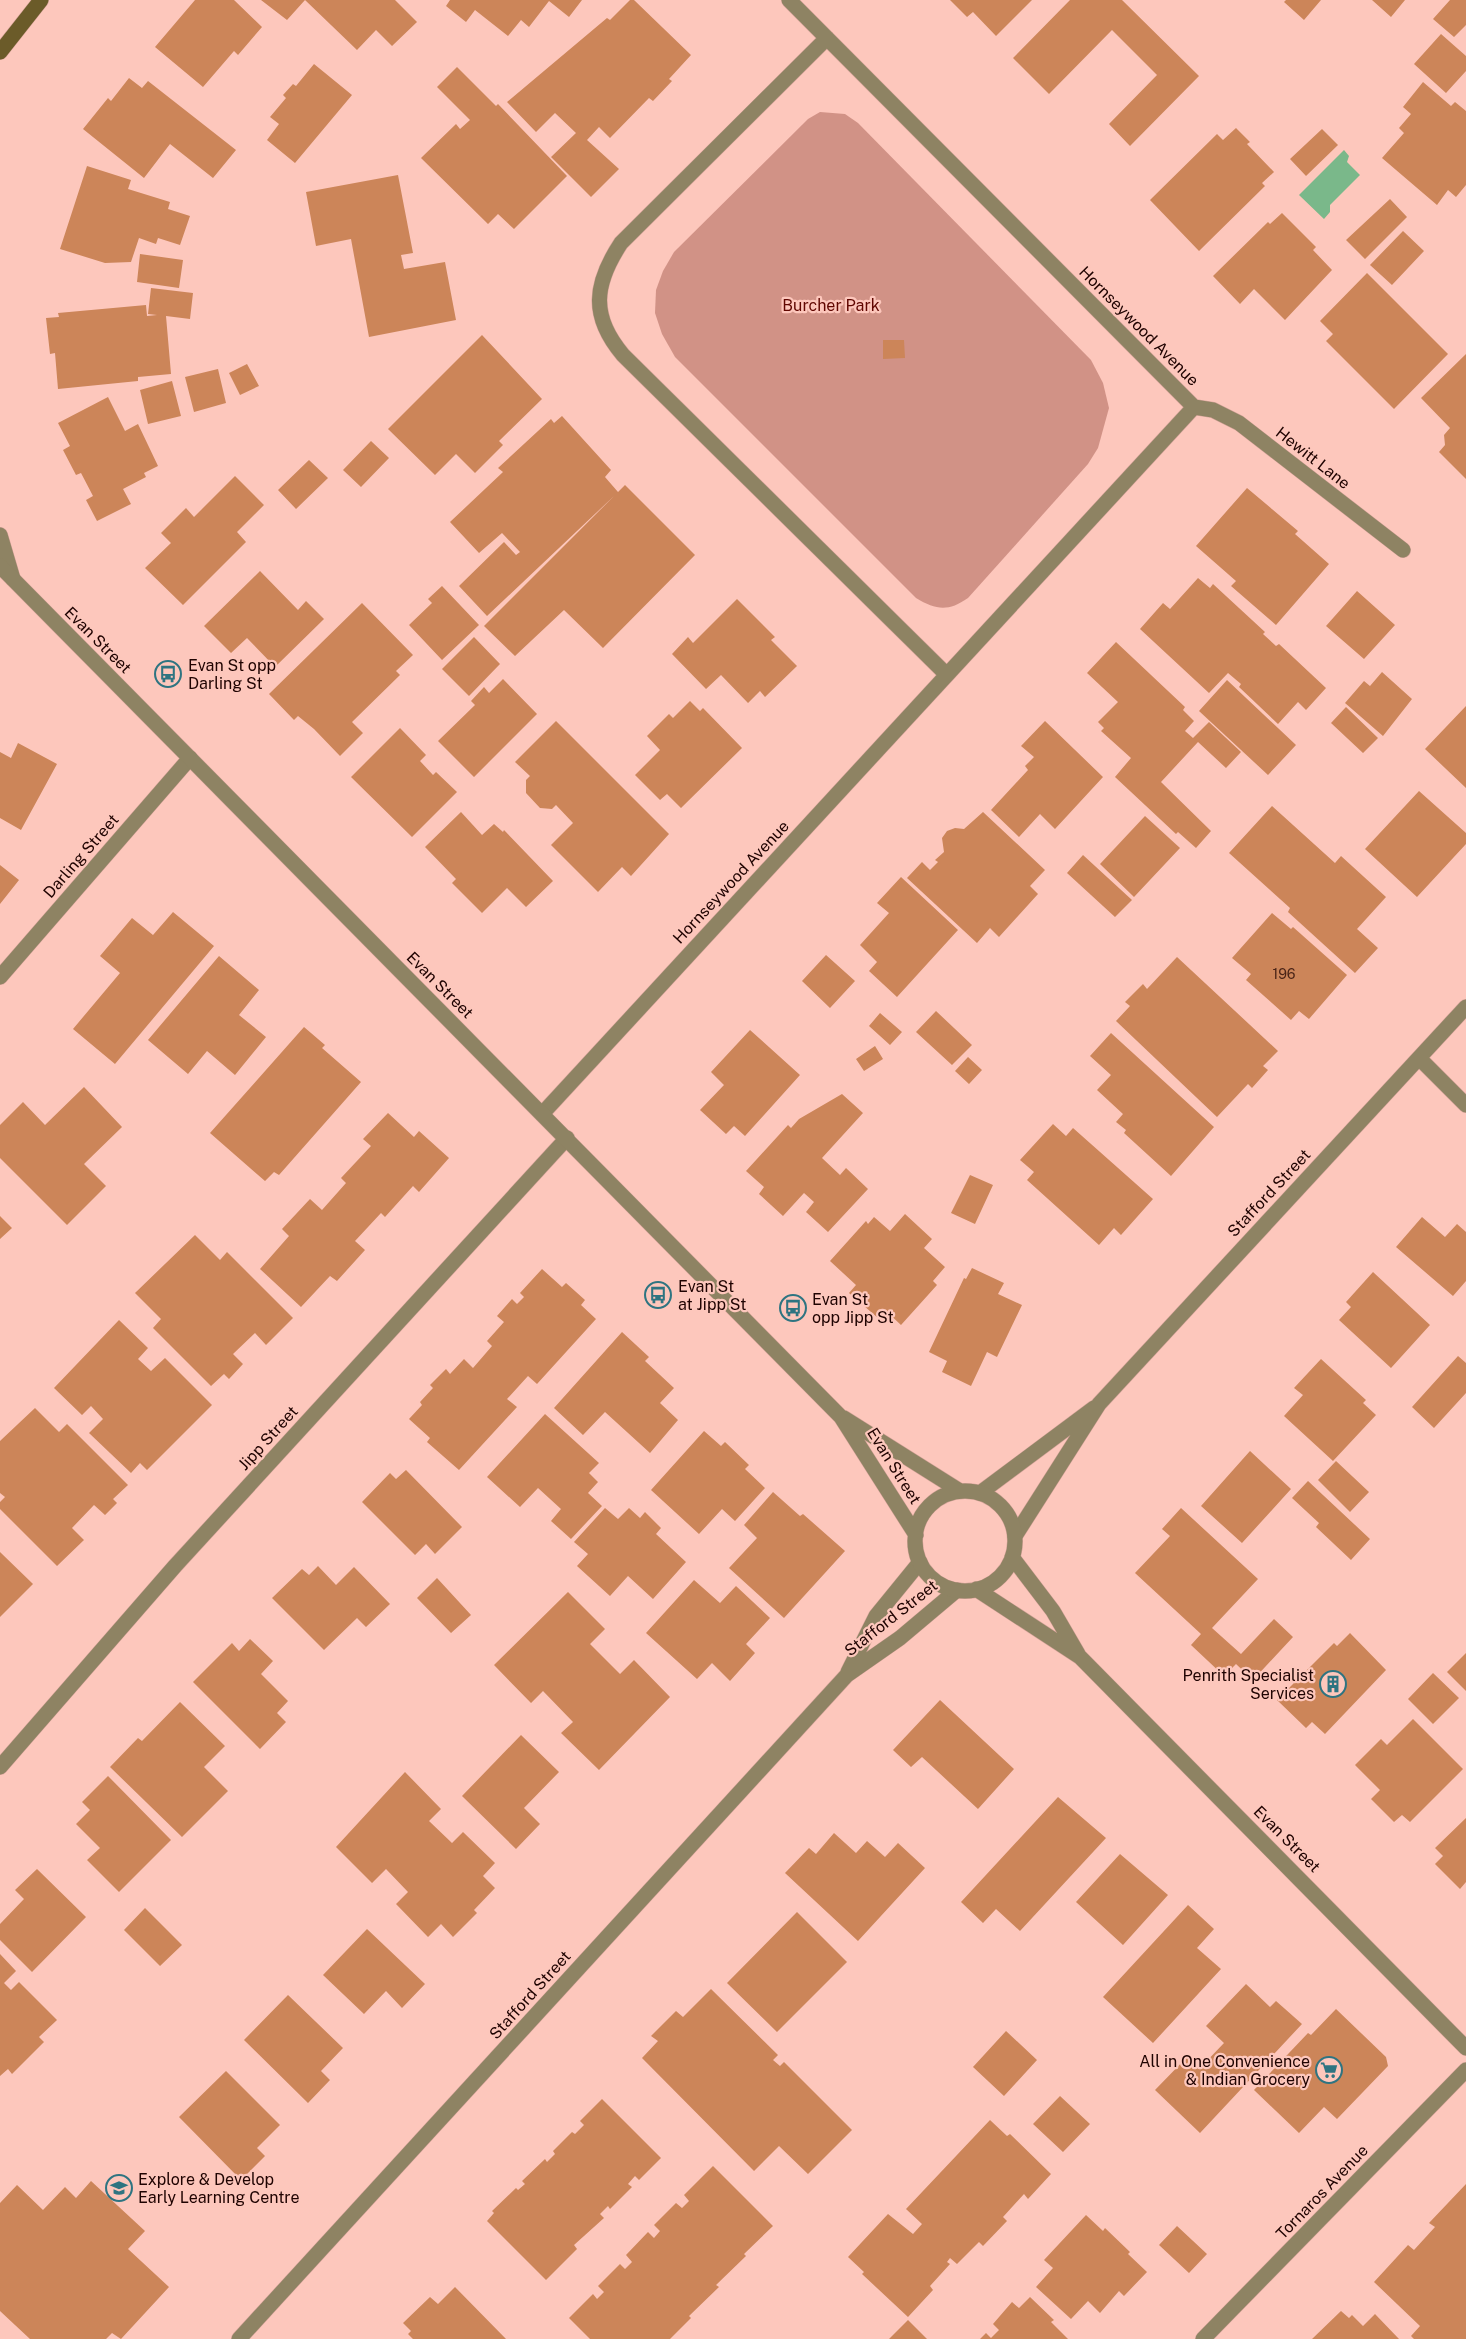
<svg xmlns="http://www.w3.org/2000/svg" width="1466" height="2339" viewBox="0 0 1466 2339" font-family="'Public Sans',sans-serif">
<rect width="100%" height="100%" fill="#fdc7bc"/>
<path fill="#d19286" d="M820,112L845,114L858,123L1091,360L1103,383L1109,408L1098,448L1088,464L968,598C948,612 936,610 916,598L675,357L662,334L655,313L656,290L663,271L674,252L808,119Z"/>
<path fill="#7ab88a" d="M1344,150L1349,156L1347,162L1360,175L1330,205V212L1324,219L1299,195Z"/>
<path fill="#cc8559" d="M195,0H234L262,27L238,55L234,51L203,87L155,47Z
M261,0H395L417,22L392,46L376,30L357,50L305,0L287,20Z
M450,0H582L569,17L549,1L529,27L521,20L508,36L475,10L466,22L446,6Z
M630,0H634L691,55L669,79L672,81L653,101L649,98L610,138L599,127L587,140L619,169L591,197L551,157L576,133L555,113L536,132L507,102L607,18L610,20Z
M950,0H1032L996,36L973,12L967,17Z
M1070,0H1122L1199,76L1130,146L1109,124L1157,75L1112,30L1049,94L1013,58Z
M1286,0H1321L1304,20L1284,2Z
M1372,0H1405L1391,17Z
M1450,0H1466V25L1454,37L1433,19Z
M1441,34L1466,56V71L1446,93L1414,64Z
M314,64L352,95L295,163L267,140L279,124L270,117L286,98L283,95L293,84L296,86Z
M457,67L496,106L498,104L567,176L514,229L498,214L488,224L421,158L456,124L460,129L470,120L437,87Z
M129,78L142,88L148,81L236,150L213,178L170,144L144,178L83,129L108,98L111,101Z
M1423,82L1451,106L1455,102L1466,111V185L1456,197L1448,190L1437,205L1382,158L1404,133L1399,128L1411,114L1403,107Z
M1236,128L1250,142L1247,144L1274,172L1262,183L1265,186L1199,251L1150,200L1217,134L1223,140Z
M1322,129L1338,145L1306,176L1290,159Z
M87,166L131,180L128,189L170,202L168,209L190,216L180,245L158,238L156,244L139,238L131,262L105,263L60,249Z
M398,175L413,253L401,255L404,269L445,262L456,320L369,337L351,239L316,246L306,192Z
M1390,199L1407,217L1365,259L1346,240Z
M1282,213L1316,247L1313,250L1332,270L1285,320L1254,289L1240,304L1213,276L1268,222L1270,224Z
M1403,231L1424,251L1392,285L1370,265Z
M140,254L183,260L179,288L137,282Z
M1367,273L1448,354L1394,409L1326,341L1333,334L1320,321Z
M151,288L193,293L190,319L166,316L171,374L138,377V381L58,389L55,353L50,354L46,318L59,317L58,313L146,305L147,316L157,315L148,314Z
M482,335L542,399L499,441L503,445L475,473L456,454L435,475L388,429Z
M883,340H904L905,358L883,359Z
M1466,354V479L1439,452L1445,445L1444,435L1450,428L1421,398Z
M247,364L259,386L240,395L229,373Z
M218,369L226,403L194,412L185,377Z
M172,381L181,416L148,424L140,390Z
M108,397L125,431L138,424L158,466L144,473L146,477L123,489L131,504L97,521L86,500L93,496L81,473L76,475L63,450L70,446L58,423Z
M562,416L611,470L605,477L618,492L625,485L695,555L603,648L564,610L515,656L484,626L614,496L487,616L459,586L504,542L516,555L520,552L502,533L479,553L450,522L503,472L498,468L551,419L554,423Z
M371,441L389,458L361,487L343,470Z
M309,460L328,478L296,509L278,490Z
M235,476L264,505L237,532L246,542L183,605L145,568L171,543L161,533L186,508L194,517Z
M1247,488L1298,531L1295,534L1329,564L1276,625L1231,586L1236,581L1196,546Z
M260,571L298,610L306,601L324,619L275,667L247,638L231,653L204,626Z
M1198,578L1210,588L1213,584L1265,632L1263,634L1276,646L1279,644L1326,688L1306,710L1298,702L1278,724L1239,687L1241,684L1228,673L1209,693L1140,629L1163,603L1170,609Z
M442,586L479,625L442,660L409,625L432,603L428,599Z
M1357,591L1395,625L1364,659L1326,626Z
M737,599L775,637L771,640L797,666L765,697L760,691L748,703L721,675L706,689L672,654L688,637L693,643Z
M362,603L413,655L396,671L400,675L352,722L363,733L340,756L314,729L298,716L294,720L269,694Z
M474,637L500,664L469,696L442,669Z
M1116,642L1185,707L1183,710L1194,721L1185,731L1193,738L1209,722L1241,752L1226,768L1198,742L1161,782L1211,831L1196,848L1178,832L1176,834L1115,777L1131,758L1101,731L1104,728L1098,722L1118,702L1087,673Z
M1382,672L1412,699L1383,736L1345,703L1364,681L1370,686Z
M503,679L537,714L474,777L438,741L475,705L471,701L484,687L489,693Z
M1227,680L1296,745L1268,775L1199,711Z
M690,701L700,711L703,708L742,748L681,808L667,794L660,800L635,775L660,750L647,736L669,714L673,718Z
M1466,706V788L1425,749Z
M1346,707L1378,738L1363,753L1331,723Z
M556,721L669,834L631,876L622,867L598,892L551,845L573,823L556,805L552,809L540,808L526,793V780L530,776L515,762Z
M1045,721L1103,777L1055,829L1040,814L1019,837L991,810L1028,770L1025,766L1034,757L1021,746Z
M400,728L426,755L420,761L433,775L436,772L457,792L412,837L351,777Z
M18,743L57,764L21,830L0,818V752L11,758Z
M1419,791L1466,833V844L1417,897L1365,849Z
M1272,806L1335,863L1341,856L1386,897L1357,929L1378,948L1355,973L1288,912L1290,908L1229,853Z
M461,812L482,835L494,824L503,832L504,830L553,881L526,907L507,888L482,913L452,883L456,879L425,847Z
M983,812L1045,870L1030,886L1038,894L999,937L990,928L977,943L907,878L922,862L930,870L938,862L935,860L944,852L942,838L947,831L955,828L964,829Z
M1145,816L1180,848L1134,897L1100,864Z
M1083,855L1132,900L1115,917L1067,873Z
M0,865L19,880L0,904Z
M901,877L958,930L897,997L869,971L877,962L860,945L889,913L877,903Z
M173,912L214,946L115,1064L73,1029L120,973L100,956L132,918L153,935Z
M1272,913L1291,929L1293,927L1347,975L1309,1019L1299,1011L1291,1020L1246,980L1251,974L1232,958Z
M826,955L855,981L830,1008L802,981Z
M219,956L259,990L239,1015L266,1037L235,1075L207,1051L188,1074L148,1040Z
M1177,957L1278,1051L1263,1066L1268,1070L1252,1088L1248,1084L1217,1117L1116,1021L1130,1006L1125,1002L1143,984L1147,989Z
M936,1011L972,1045L952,1065L916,1032Z
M880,1013L902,1032L890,1045L869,1026Z
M304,1027L325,1045L322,1048L361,1082L279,1175L274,1172L265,1181L210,1133Z
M750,1030L800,1075L745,1136L734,1126L726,1134L700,1110L724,1085L711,1072Z
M1111,1033L1214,1127L1171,1176L1124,1133L1126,1130L1116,1122L1123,1114L1097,1090L1111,1075L1090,1056Z
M875,1046L883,1059L864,1071L856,1059Z
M968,1057L982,1070L969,1084L955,1071Z
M84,1087L122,1127L84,1164L106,1186L67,1225L0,1158V1125L23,1102L45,1125Z
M842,1094L863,1113L822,1158L840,1175L846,1168L868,1189L828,1232L806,1212L814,1202L804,1193L783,1216L759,1194L764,1187L746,1171L788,1125L791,1128L799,1119Z
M388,1113L414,1137L419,1131L449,1158L419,1192L413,1186L385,1217L381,1213L355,1241L365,1250L337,1281L330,1276L301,1307L260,1269L289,1236L282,1229L310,1199L322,1210L346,1183L341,1178L371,1146L363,1139Z
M1053,1124L1066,1136L1073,1128L1153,1199L1121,1235L1114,1228L1099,1245L1027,1180L1034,1172L1020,1160Z
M970,1175L993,1185L975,1224L951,1213Z
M905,1214L932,1239L924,1248L945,1267L933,1281L937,1285L901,1325L885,1310L878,1318L849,1293L856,1285L830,1261L866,1221L868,1224L874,1217L890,1231Z
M0,1216L12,1228L0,1239Z
M1422,1217L1445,1237L1457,1224L1466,1232V1281L1453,1296L1396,1247Z
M195,1235L220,1260L227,1252L293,1318L266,1345L255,1333L233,1354L243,1364L229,1379L224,1374L211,1386L153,1328L161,1319L135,1293Z
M972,1268L1004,1283L998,1294L1022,1305L997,1357L987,1352L971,1386L942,1372L947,1361L929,1352L964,1278L966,1279Z
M542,1269L562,1287L566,1283L585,1300L581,1305L596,1319L537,1384L528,1376L507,1399L517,1407L459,1470L427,1442L430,1438L409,1419L422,1405L420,1402L433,1388L430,1385L446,1369L450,1374L464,1359L473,1368L492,1346L487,1341L504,1322L497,1316L512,1299L517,1304L524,1297L520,1293Z
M1373,1272L1430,1325L1391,1368L1339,1320L1351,1307L1346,1302Z
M119,1320L148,1348L138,1359L151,1371L165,1358L212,1405L147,1470L140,1463L131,1473L89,1433L103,1419L91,1406L82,1415L54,1388Z
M622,1332L649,1357L645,1361L674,1388L660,1403L678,1420L650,1453L605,1412L583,1435L554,1408Z
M1458,1356L1466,1363V1393L1434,1428L1412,1407Z
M1321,1359L1366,1400L1363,1403L1376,1415L1333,1461L1284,1416L1303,1395L1294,1388Z
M35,1408L59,1432L67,1424L128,1485L113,1499L117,1503L105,1515L94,1505L72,1528L84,1540L57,1566L0,1509V1502L5,1497L0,1493V1441Z
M545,1414L599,1463L589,1473L598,1482L588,1493L602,1506L571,1539L551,1521L561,1509L538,1488L520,1507L487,1477Z
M704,1431L721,1446L725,1442L749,1465L745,1469L765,1488L735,1521L722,1509L699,1534L651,1490Z
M1250,1451L1291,1489L1242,1543L1201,1506Z
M1336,1461L1369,1492L1350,1512L1318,1480Z
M406,1470L462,1527L435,1554L426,1544L415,1555L362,1502L390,1473L396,1479Z
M1308,1481L1370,1539L1351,1560L1316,1527L1319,1523L1292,1498Z
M773,1492L800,1516L803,1514L845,1551L784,1618L729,1568L757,1538L744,1525Z
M605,1508L618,1519L629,1508L640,1518L645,1512L661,1528L656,1534L686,1562L653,1599L628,1576L610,1596L577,1566L588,1554L574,1542Z
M1181,1508L1258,1579L1212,1628L1241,1654L1274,1619L1293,1637L1253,1680L1236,1664L1224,1676L1191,1645L1201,1634L1135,1573L1170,1536L1162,1529Z
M0,1552L33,1584L0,1617Z
M318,1566L336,1585L354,1567L390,1604L366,1627L357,1618L324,1650L272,1598L302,1569L309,1575Z
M437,1578L471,1615L451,1633L417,1598Z
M694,1580L720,1603L736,1586L770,1618L746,1644L755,1653L730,1681L712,1663L697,1679L646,1633Z
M568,1592L605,1629L590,1644L620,1674L634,1660L670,1697L599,1770L561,1733L573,1722L543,1691L531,1703L494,1665Z
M1350,1633L1386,1670L1325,1734L1312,1722L1306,1728L1277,1700L1334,1643L1337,1646Z
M250,1639L273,1661L261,1674L288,1701L277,1713L286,1722L260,1749L193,1682L232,1643L239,1651Z
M1466,1653V1691L1447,1672Z
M1433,1673L1459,1698L1433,1724L1408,1699Z
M940,1700L1014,1769L978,1809L922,1757L911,1767L893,1750Z
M180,1702L225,1746L204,1767L228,1791L182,1837L110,1767L138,1738L142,1741Z
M1413,1719L1463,1769L1410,1822L1402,1815L1394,1822L1371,1799L1380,1790L1355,1765L1381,1739L1387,1745Z
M521,1735L559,1772L524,1808L540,1824L516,1849L462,1796Z
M405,1772L441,1809L429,1821L452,1843L463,1832L495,1863L483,1876L495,1888L474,1910L477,1913L453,1937L441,1924L428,1937L396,1904L408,1892L386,1869L372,1883L336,1847Z
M108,1776L171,1840L119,1892L87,1860L100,1848L76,1824L90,1810L82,1802Z
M1058,1797L1106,1838L1020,1931L996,1909L983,1923L961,1902Z
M1466,1818V1882L1460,1889L1435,1864L1443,1856L1435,1848Z
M834,1833L856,1853L867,1841L885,1857L898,1843L925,1868L858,1941L785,1873L809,1848L816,1854Z
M1120,1854L1168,1895L1123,1945L1076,1902Z
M37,1869L86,1917L32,1972L0,1940V1924L24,1899L15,1890Z
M1188,1905L1214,1929L1197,1948L1221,1969L1153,2043L1103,1997Z
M145,1908L182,1945L160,1966L124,1930Z
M797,1912L847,1962L777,2032L727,1983Z
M367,1929L425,1984L402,2008L386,1991L364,2014L323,1975Z
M0,1954L16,1971L4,1983L11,1990L19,1982L57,2020L39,2037L44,2042L12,2074L8,2069L0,2076Z
M1246,1984L1270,2007L1276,2001L1302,2024L1200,2133L1155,2090L1189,2055L1201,2067L1224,2043L1206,2026Z
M711,1989L778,2055L773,2060L780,2066L784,2062L852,2130L808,2174L779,2146L754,2171L642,2058L658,2041L651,2036L676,2011L683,2017Z
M288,1995L343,2048L321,2071L330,2080L308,2103L244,2040Z
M1336,2009L1386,2057L1388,2066L1337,2119L1324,2107L1299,2133L1254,2090L1308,2033L1311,2035Z
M1006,2031L1037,2060L1004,2096L973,2067Z
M226,2071L280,2125L257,2148L265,2156L241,2180L179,2117Z
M1060,2096L1090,2124L1063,2152L1033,2124Z
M602,2099L661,2158L639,2180L635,2176L628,2184L632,2187L610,2209L608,2206L600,2214L604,2218L574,2245L577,2249L546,2280L487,2221L494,2213L492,2211L516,2188L518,2190L525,2184L522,2181L545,2159L547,2162L555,2154L553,2151L572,2132L575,2134L584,2125L580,2121Z
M990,2120L1007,2136L1010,2134L1051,2174L1028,2199L1024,2194L1003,2217L1007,2221L983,2246L979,2242L957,2264L950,2258L947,2262L950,2264L930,2286L933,2290L908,2317L862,2274L864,2272L848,2257L888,2214L913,2234L922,2224L906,2209Z
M713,2166L773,2226L744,2254L746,2256L716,2285L719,2287L689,2316L691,2318L670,2339H590L569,2318L593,2294L597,2299L604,2292L598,2286L620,2264L625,2269L632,2262L626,2255L648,2232L654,2238L660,2231L654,2225L676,2203L682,2208L689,2201L684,2195Z
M91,2181L145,2231L128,2249L169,2287L121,2339L112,2333L106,2339H30L0,2311V2203L17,2185L43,2210L65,2187L76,2198Z
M1466,2184V2339H1414L1411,2336L1420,2326L1374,2282L1408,2245L1414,2250L1435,2227L1429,2223Z
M1086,2215L1103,2231L1105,2228L1130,2252L1128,2254L1147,2272L1124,2296L1119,2291L1100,2313L1088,2301L1071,2319L1036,2287L1053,2268L1044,2260Z
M1177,2226L1207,2254L1189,2273L1159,2245Z
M455,2287L506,2339H413L408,2334L411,2331L403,2323L430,2297L438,2304Z
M1030,2297L1054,2320L1051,2322L1068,2339H980L986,2333L991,2338L999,2330L993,2324L1012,2302L1019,2308Z
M1341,2311L1349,2318L1352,2315L1363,2326L1375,2314L1399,2339H1312Z
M908,2320L927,2339H889Z"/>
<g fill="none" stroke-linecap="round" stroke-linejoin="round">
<defs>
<path id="minor" d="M827,38L621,243C594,284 590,316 623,355L947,675
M1194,407L1213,410L1239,423L1403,550
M0,535L13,579
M0,977L190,758
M1419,1058L1466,1105
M542,1114L1194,407L789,0
M980,1493L1094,1408
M1015,1536L1099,1404L1466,1007
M848,1672L876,1616L920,1562
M0,1767L175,1566L567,1138
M239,2339L847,1675L900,1638L957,1590
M1203,2339L1466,2070"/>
<path id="tertiary" d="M0,566L841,1417L916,1535
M844,1418L960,1491
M915 1541a50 50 0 1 1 100 0a50 50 0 1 1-100 0Z
M1012,1557L1053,1611L1078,1654
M976,1589L1080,1657L1466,2048"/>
<path id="secondary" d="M0,52L41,0"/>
</defs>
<use href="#minor" stroke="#d5a49a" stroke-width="16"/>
<use href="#tertiary" stroke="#d5a49a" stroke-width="16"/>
<use href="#secondary" stroke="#d5a49a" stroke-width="16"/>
<use href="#minor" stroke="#8e8363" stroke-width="15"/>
<use href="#tertiary" stroke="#8e8363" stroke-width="15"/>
<use href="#secondary" stroke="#6b5b29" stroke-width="15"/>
</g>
<defs>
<symbol id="bus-ring" viewBox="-11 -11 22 22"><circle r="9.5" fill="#fdc7bc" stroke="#2e7481" stroke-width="1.5"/><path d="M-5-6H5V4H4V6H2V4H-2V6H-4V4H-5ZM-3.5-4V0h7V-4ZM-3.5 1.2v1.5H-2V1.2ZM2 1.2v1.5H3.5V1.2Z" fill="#2e7481"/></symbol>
<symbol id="building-ring" viewBox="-11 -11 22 22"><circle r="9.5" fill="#fdc7bc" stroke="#2e7481" stroke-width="1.5"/><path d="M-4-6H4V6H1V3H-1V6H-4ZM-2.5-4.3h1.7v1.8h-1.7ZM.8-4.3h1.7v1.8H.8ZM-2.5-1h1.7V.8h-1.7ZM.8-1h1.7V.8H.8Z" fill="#2e7481"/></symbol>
<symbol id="supermarket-ring" viewBox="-11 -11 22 22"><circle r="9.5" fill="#fdc7bc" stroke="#2e7481" stroke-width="1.5"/><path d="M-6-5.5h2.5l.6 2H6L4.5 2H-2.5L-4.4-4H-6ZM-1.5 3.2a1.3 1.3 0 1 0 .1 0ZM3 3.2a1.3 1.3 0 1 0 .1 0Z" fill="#2e7481"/></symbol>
<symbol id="school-ring" viewBox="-11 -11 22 22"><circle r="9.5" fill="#fdc7bc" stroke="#2e7481" stroke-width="1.5"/><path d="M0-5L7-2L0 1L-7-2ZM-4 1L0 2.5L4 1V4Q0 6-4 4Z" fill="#2e7481"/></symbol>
</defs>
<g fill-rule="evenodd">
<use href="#bus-ring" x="153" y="659" width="30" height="30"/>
<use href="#bus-ring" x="643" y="1280" width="30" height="30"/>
<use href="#bus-ring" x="778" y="1293" width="30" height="30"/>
<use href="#building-ring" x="1318" y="1669" width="30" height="30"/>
<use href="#supermarket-ring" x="1314" y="2055" width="30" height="30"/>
<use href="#school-ring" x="104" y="2173" width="30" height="30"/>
</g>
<g text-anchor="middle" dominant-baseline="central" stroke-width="4.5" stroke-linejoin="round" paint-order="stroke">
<g font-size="14" fill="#4a2417">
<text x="1284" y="974">196</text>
</g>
<g font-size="16" fill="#600600" stroke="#fdc7bc">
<text x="831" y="305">Burcher Park</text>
</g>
<g font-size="16" fill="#1f0301" stroke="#fdc7bc">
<text transform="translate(1139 326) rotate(45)">Hornseywood Avenue</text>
<text transform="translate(1313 458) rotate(38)">Hewitt Lane</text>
<text transform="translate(98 640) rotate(45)">Evan Street</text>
<text transform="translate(81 856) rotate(-49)">Darling Street</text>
<text transform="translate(731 882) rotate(-47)">Hornseywood Avenue</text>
<text transform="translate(440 985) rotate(45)">Evan Street</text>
<text transform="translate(1269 1193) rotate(-47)">Stafford Street</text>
<text transform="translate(268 1438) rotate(-48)">Jipp Street</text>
<text transform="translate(894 1466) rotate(58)">Evan Street</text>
<text transform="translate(891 1618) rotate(-38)">Stafford Street</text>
<text transform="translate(1287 1839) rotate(45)">Evan Street</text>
<text transform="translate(530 1995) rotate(-48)">Stafford Street</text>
<text transform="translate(1322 2192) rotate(-46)">Tornaros Avenue</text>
</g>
<g font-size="16" fill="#1f0301" stroke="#fdc7bc" text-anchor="start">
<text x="188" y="665">Evan St opp<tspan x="188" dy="18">Darling St</tspan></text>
<text x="678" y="1286">Evan St<tspan x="678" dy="18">at Jipp St</tspan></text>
<text x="812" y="1299">Evan St<tspan x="812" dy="18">opp Jipp St</tspan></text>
<text x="1314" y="1675" text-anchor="end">Penrith Specialist<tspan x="1314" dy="18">Services</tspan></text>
<text x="1310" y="2061" text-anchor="end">All in One Convenience<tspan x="1310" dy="18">&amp; Indian Grocery</tspan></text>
<text x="138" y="2179">Explore &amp; Develop<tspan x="138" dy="18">Early Learning Centre</tspan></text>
</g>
</g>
</svg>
